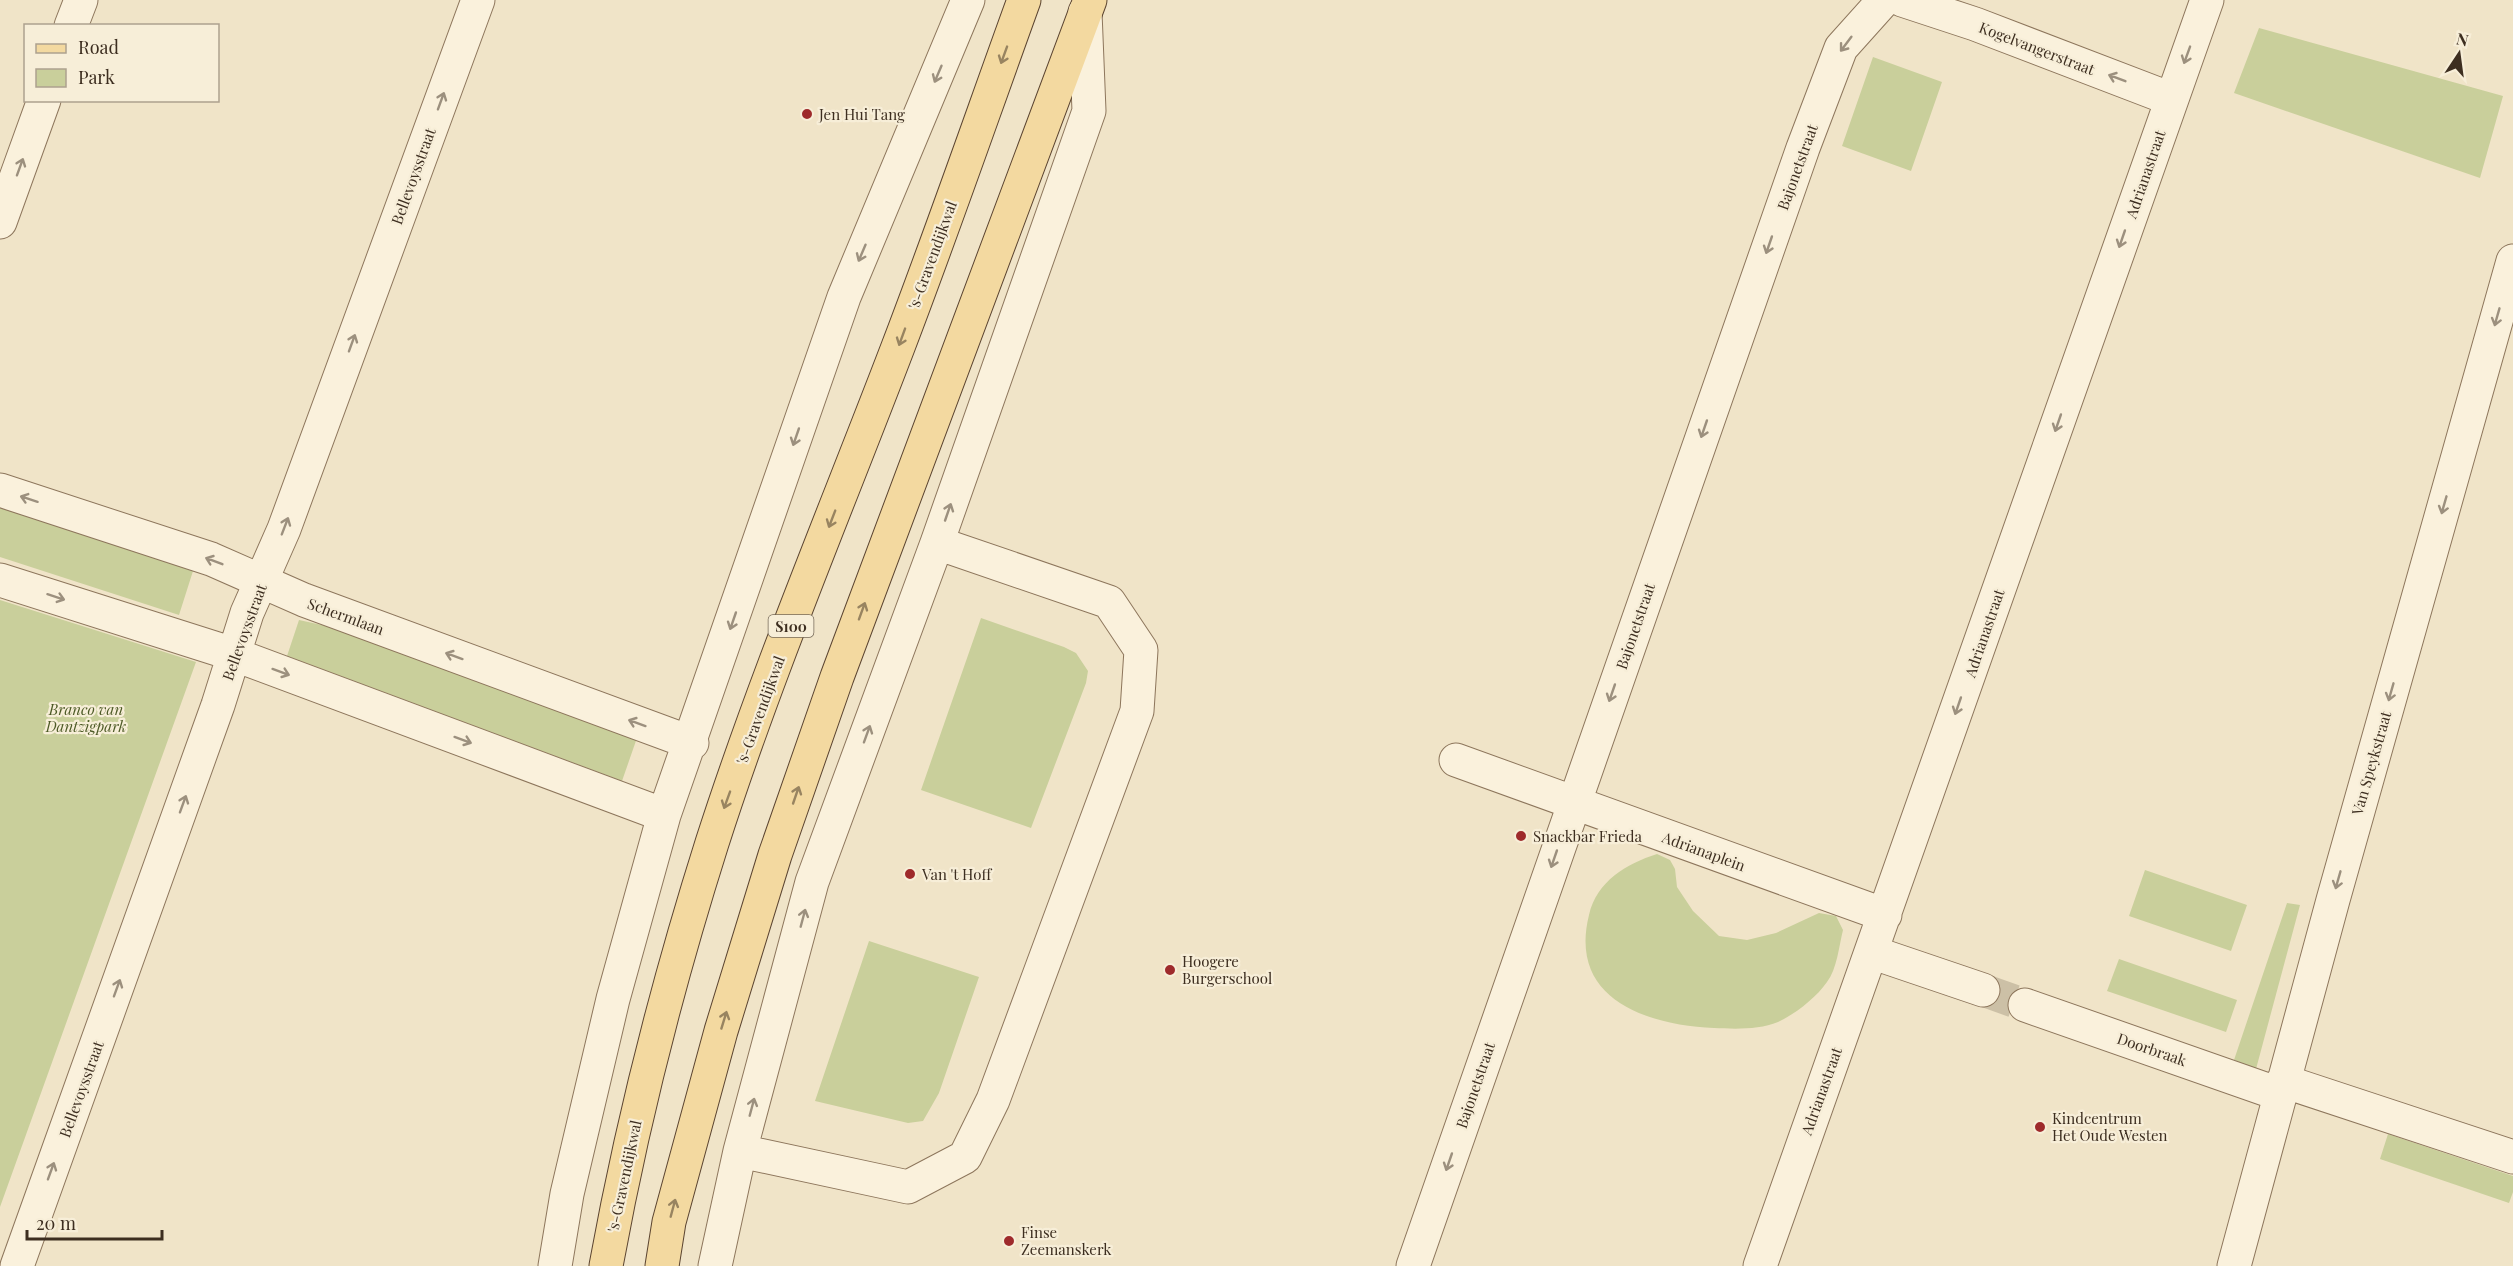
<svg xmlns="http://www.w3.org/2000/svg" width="2513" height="1266" viewBox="0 0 2513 1266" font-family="'Playfair Display',serif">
<rect width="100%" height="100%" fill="#f0e4c8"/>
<path fill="#c9cf9b" d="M2259,28L2503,96L2480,178L2234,93Z
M1873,57L1942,82L1911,171L1842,146Z
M0,507L193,571L179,615L0,557Z
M0,600L196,662L0,1207Z
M981,618L1064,647L1076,653L1088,671L1086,683L1031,828L921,790Z
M299,620L331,627L638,735L622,781L287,656Z
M1657,854L1670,860L1675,869L1677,887L1693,911L1719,936L1747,940L1776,933L1819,913L1836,916L1843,930C1839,946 1837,969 1827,982C1816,998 1795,1014 1778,1022C1759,1030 1734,1029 1714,1028C1646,1025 1568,999 1589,915C1597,881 1626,864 1657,854Z
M2145,870L2247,905L2231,951L2129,916Z
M2287,903L2300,905L2256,1069L2234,1060Z
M869,941L979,977L939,1093L923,1121L908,1123L815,1101Z
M2119,959L2237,1000L2226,1032L2107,991Z
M2388,1134L2513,1176V1192L2509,1203L2380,1159Z"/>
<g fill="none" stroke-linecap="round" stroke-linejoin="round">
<path stroke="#ccc0a6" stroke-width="33" stroke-dasharray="33 16" stroke-linecap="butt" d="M1983,990L2025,1005"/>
<defs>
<path id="minor" d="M1902,0L1975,24L2171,99
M71,26L81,0
M0,222L44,100
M0,490L211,559L304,600L692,743
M0,580L233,654L664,815
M1456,760L1885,915
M1871,952L1983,990
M2025,1005L2279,1094
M2283,1081L2513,1157
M740,1151L908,1187L965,1157L993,1100L1137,711L1141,650L1109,602L937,543
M17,1266L218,705L247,613L284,529L478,0
M555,1266L567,1194L613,999L664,815L844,297L968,0
M715,1266L740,1151L812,882L937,543L1089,111L1085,12
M1413,1266L1803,148L1841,48L1884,0
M1760,1266L2207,0
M2234,1266L2333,900L2513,261"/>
<path id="major" d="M606,1266C632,1123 668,982 712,843C766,675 835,512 898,347C942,232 982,116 1024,0
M662,1266L669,1222L721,1031L775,855L837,677L1090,0"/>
</defs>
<use href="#minor" stroke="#8d765c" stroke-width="35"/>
<use href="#major" stroke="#5b4430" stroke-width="35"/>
<use href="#minor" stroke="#faf1dc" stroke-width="33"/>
<use href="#major" stroke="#f3d9a0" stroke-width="33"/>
</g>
<defs><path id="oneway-shaft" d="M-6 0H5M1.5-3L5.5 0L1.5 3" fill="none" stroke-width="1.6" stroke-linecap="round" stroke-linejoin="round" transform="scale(1.5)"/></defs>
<g stroke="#9c907e">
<use href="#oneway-shaft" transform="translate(1846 44) rotate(127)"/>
<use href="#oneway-shaft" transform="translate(2187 55) rotate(110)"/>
<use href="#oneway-shaft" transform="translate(938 74) rotate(113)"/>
<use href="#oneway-shaft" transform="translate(2117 78) rotate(-159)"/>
<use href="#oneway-shaft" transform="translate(441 101) rotate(-70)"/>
<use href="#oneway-shaft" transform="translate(20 167) rotate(-70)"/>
<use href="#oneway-shaft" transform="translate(2122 239) rotate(109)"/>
<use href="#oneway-shaft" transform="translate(1769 245) rotate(109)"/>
<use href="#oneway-shaft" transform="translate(862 253) rotate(113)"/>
<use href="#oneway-shaft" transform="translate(2497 317) rotate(106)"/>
<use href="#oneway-shaft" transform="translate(352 343) rotate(-70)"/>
<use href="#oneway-shaft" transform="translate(2058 423) rotate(109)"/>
<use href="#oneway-shaft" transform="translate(1704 429) rotate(109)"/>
<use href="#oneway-shaft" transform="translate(796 437) rotate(109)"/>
<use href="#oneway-shaft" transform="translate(29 499) rotate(-162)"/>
<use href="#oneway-shaft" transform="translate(2444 505) rotate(106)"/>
<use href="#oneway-shaft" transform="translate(948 512) rotate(-71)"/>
<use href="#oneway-shaft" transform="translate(285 526) rotate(-69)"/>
<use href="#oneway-shaft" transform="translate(214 561) rotate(-159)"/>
<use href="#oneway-shaft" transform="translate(56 597) rotate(18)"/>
<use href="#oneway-shaft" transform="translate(733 621) rotate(109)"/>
<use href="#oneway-shaft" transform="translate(454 656) rotate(-160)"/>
<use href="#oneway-shaft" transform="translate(281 672) rotate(20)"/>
<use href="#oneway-shaft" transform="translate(2391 692) rotate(106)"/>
<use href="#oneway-shaft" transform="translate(1612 693) rotate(109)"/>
<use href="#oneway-shaft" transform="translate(1958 706) rotate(109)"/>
<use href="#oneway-shaft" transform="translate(637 723) rotate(-160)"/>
<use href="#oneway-shaft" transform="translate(867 734) rotate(-70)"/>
<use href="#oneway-shaft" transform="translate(463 740) rotate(20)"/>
<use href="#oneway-shaft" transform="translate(183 804) rotate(-70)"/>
<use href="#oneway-shaft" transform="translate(1554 859) rotate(109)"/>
<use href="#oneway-shaft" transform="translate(2338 880) rotate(106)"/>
<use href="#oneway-shaft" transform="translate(803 918) rotate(-75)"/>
<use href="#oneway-shaft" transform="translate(117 988) rotate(-70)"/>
<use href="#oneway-shaft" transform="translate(752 1107) rotate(-75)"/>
<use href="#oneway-shaft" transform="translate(1449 1162) rotate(109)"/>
<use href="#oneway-shaft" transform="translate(51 1171) rotate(-70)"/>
</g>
<g stroke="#988460">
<use href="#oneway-shaft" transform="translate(1004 55) rotate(110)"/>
<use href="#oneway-shaft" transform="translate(902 337) rotate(110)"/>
<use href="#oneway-shaft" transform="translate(832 519) rotate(111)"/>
<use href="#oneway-shaft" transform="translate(862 611) rotate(-70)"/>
<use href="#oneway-shaft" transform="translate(796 795) rotate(-71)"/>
<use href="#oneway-shaft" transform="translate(727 800) rotate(110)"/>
<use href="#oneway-shaft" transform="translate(724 1020) rotate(-73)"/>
<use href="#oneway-shaft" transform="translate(673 1208) rotate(-75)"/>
</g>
<g fill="#9e2a2b" stroke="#f7eed8" stroke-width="2">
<circle cx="807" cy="114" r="6"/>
<circle cx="1521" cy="836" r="6"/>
<circle cx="910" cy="874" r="6"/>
<circle cx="1170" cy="970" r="6"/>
<circle cx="2040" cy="1127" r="6"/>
<circle cx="1009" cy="1241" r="6"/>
</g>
<g text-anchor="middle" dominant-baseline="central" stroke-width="4.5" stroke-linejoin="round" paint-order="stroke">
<rect fill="#f7eed8" stroke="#756857" stroke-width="1.5" x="768.5" y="615" width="45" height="22" rx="4.5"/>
<g font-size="14" font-weight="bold" fill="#3d2e20">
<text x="791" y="626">S100</text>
</g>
<g font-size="15" fill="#3d2e20" stroke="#f7eed8">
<text transform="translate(2037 48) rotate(21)">Kogelvangerstraat</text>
<text transform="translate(1797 167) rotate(-70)">Bajonetstraat</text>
<text transform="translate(2145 174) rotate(-71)">Adrianastraat</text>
<text transform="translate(413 176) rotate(-70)">Bellevoysstraat</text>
<text transform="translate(932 255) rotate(-70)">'s-Gravendijkwal</text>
<text transform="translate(346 616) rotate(20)">Schermlaan</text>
<text transform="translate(1635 626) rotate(-71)">Bajonetstraat</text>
<text transform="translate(244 632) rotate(-70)">Bellevoysstraat</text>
<text transform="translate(1984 633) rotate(-71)">Adrianastraat</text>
<text transform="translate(760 710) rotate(-70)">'s-Gravendijkwal</text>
<text transform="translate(2371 763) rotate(-74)">Van Speykstraat</text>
<text transform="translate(1704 851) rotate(20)">Adrianaplein</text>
<text transform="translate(2152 1049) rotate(19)">Doorbraak</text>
<text transform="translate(1475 1085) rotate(-71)">Bajonetstraat</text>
<text transform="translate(81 1089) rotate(-70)">Bellevoysstraat</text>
<text transform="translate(1821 1091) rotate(-70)">Adrianastraat</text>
<text transform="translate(624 1176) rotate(-78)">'s-Gravendijkwal</text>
</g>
<g font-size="15" fill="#3d2e20" stroke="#f7eed8" text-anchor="start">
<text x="819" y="114">Jen Hui Tang</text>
<text x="1533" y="836">Snackbar Frieda</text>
<text x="922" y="874">Van 't Hoff</text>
<text x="1182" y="961">Hoogere<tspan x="1182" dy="17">Burgerschool</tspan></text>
<text x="2052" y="1118">Kindcentrum<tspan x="2052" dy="17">Het Oude Westen</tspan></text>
<text x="1021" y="1232">Finse<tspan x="1021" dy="17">Zeemanskerk</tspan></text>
</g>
<g font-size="15" font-style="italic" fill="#4d5a26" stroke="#f7eed8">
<text x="86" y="709">Branco van<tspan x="86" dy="17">Dantzigpark</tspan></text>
</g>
</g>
<rect x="24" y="24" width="195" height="78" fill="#f7eed8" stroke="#ada18e" stroke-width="1.5"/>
<rect x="36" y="44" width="30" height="9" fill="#f3d9a0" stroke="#ada18e" stroke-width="1.5"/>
<text x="78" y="54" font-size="18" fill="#3d2e20">Road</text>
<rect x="36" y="69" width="30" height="18" fill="#c9cf9b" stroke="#ada18e" stroke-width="1.5"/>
<text x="78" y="84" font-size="18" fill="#3d2e20">Park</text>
<g transform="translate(2459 54) rotate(13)" stroke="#f7eed8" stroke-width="4.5" paint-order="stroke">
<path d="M0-4.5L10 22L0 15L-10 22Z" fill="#3d2e20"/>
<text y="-9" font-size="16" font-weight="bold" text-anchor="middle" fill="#3d2e20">N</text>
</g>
<path d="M27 1230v9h135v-9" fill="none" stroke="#3d2e20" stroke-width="3"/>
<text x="36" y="1230" font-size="18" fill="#3d2e20" stroke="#f7eed8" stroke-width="4.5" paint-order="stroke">20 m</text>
</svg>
